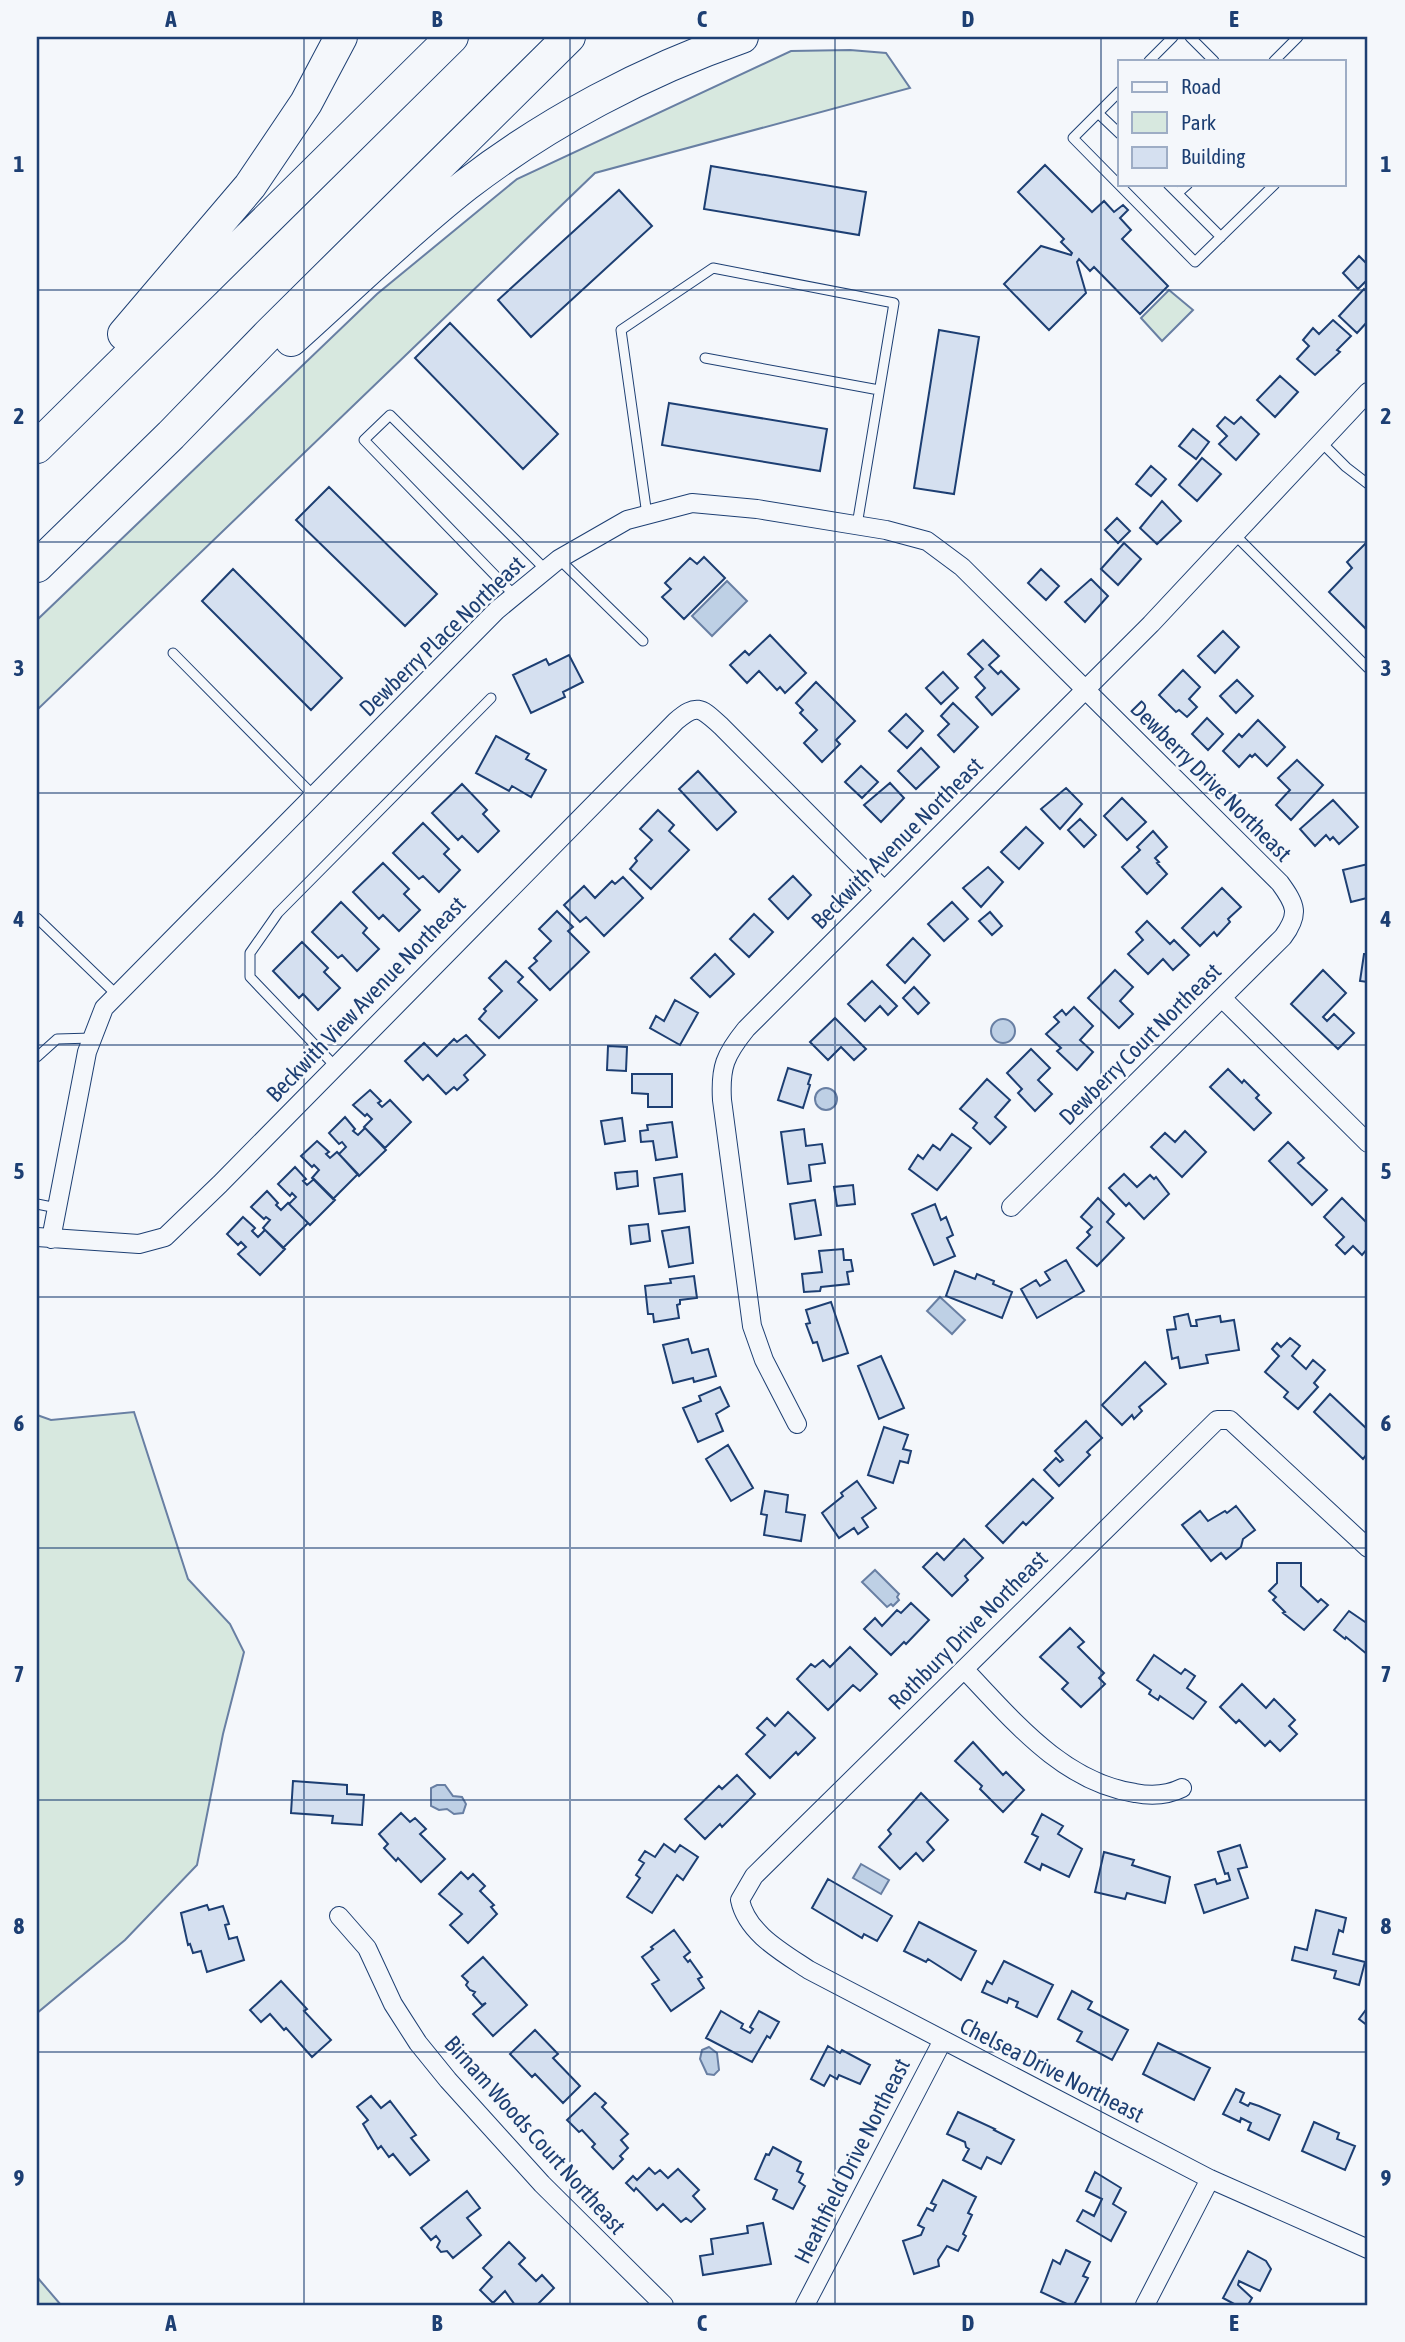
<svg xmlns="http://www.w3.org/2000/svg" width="1405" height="2342" viewBox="0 0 1405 2342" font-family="'Asap Condensed',sans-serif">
<rect width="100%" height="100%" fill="#f4f7fb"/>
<path fill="#d7e8df" stroke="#687fa3" stroke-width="2" d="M850,50L886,53L910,88L595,173L37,710V620L377,294L517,179L791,51Z
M1169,290L1193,310L1162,341L1141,318Z
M134,1412L188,1579L230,1624L244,1652L223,1734L197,1865L125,1940L37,2013V1415L51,1420Z
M37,2277L61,2305H37Z"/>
<path fill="#bed0e5" stroke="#687fa3" stroke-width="2" d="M727,581L747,601L712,636L692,616Z
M991 1031a12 12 0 1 1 24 0a12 12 0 1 1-24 0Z
M815 1099a11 11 0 1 1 22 0a11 11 0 1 1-22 0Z
M940,1297L965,1320L952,1334L927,1311Z
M875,1570L899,1594L897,1597L899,1600L893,1606L891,1604L887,1607L862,1582Z
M437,1785H445L453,1796L462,1797L466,1804L463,1813L454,1814L447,1809L439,1810L431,1806V1788Z
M861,1864L889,1880L881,1894L853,1878Z
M709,2047L717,2053L719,2070L714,2075L707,2074L700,2059L702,2050Z"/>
<path fill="#d5e0f0" stroke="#1d3f73" stroke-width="2" d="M1045,165L1092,212L1104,201L1114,212L1123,205L1128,210L1120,218L1131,230L1122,239L1168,286L1140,314L1094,267L1090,271L1079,259L1077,262L1086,293L1049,330L1004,284L1041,246L1071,255L1072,253L1061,242L1064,239L1018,192Z
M711,166L866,192L859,235L704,209Z
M619,190L652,226L531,337L498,300Z
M1359,256L1368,265V279L1358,289L1343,273Z
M1364,289L1368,293V321L1357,333L1339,316Z
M1333,320L1351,336L1337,350L1340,352L1315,375L1297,359L1309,346L1303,340L1313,328L1319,334Z
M450,323L558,434L523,469L415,358Z
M939,330L979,337L954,494L914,488Z
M1280,376L1298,392L1275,417L1257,400Z
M669,403L827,429L820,471L662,445Z
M1225,417L1234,424L1241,417L1259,434L1236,460L1219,444L1227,436L1217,426Z
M1193,429L1209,442L1196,459L1179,446Z
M1202,458L1221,474L1197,501L1179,485Z
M1151,466L1166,479L1151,496L1136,484Z
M329,487L437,594L405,626L296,520Z
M1162,501L1181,521L1157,544L1140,528Z
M1117,518L1130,531L1118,543L1105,530Z
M1368,541V631L1329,592L1352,568L1347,562Z
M1124,543L1141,559L1118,585L1101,569Z
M704,557L725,578L684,619L662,597L671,589L665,583L690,558L697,564Z
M233,569L342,678L311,710L202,601Z
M1041,569L1059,586L1046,600L1028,583Z
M1091,579L1108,596L1085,622L1065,602Z
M1223,631L1239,647L1215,673L1198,656Z
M770,635L806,673L785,693L780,687L777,690L759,671L747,683L730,665L745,651L749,655Z
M983,640L999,656L989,665L998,674L1001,671L1019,689L992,715L976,697L985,688L975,677L983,669L968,654Z
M569,655L583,682L563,692L565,697L531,713L513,675L546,659L549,665Z
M1183,670L1200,687L1189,699L1197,707L1187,717L1179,710L1176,712L1159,695Z
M943,672L958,688L941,704L926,688Z
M1237,680L1253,696L1236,713L1220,696Z
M816,682L855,721L836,740L840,744L822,762L804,743L817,730L800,713L803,710L796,703Z
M953,703L978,727L954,752L938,735L949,724L941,716Z
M906,714L923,731L907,748L889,731Z
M1207,718L1223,734L1208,750L1192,734Z
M1258,720L1285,747L1267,766L1255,754L1252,757L1250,755L1239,767L1223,751L1239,734L1242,737Z
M496,736L529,754L526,759L546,770L531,797L512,786L509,791L476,773Z
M921,748L939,767L916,789L898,771Z
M1297,760L1323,785L1291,820L1276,805L1290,790L1278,778Z
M861,766L878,782L862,798L845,782Z
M698,771L736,812L717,830L679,789Z
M890,783L904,798L881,822L864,805Z
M462,784L487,810L483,814L499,831L478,852L462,836L458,840L432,813Z
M1066,788L1082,804L1060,829L1041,809Z
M1122,798L1146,822L1127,840L1104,816Z
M1333,800L1358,827L1339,844L1333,837L1330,840L1326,835L1315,846L1300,829Z
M658,810L674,825L669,831L689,850L651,889L630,869L637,861L635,858L652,840L640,829Z
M1080,819L1096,835L1084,847L1068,830Z
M423,823L449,849L444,854L460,870L439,892L423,876L419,879L393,853Z
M1026,827L1043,843L1019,869L1001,852Z
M1153,831L1167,847L1155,858L1159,862L1157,863L1167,874L1147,894L1122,867L1140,850L1137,847Z
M383,863L409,889L404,894L420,910L399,931L383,915L379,919L353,892Z
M1368,864V901L1367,898L1351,902L1343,870Z
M988,867L1003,882L981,907L963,888Z
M793,876L811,895L788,919L769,899Z
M623,877L643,898L604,936L586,917L580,922L564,905L584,886L595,898L612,881L615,884Z
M1222,888L1241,907L1228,919L1230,922L1217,936L1214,932L1200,946L1182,928Z
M341,902L367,928L363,933L379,949L357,971L342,955L338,958L312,932Z
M952,902L968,919L944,941L928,924Z
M557,911L573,927L568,931L589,952L550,990L529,968L537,961L534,958L551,941L539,929Z
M990,912L1002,926L992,935L979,921Z
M754,914L773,932L749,957L730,939Z
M1147,921L1170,944L1174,940L1189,955L1173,970L1163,959L1148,974L1128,954L1143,940L1136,932Z
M913,938L930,955L905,983L887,965Z
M302,942L328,968L324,972L340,988L318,1010L303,994L299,998L273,971Z
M715,954L734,974L710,997L691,978Z
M1364,954H1368V982L1360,981Z
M506,961L523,977L518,982L537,1000L499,1038L479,1019L486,1011L484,1009L502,991L489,978Z
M1115,970L1133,987L1120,1001L1133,1014L1119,1028L1088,998Z
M1323,970L1346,993L1323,1017L1327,1021L1334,1014L1354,1033L1338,1049L1291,1004Z
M872,981L897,1006L888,1015L880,1006L865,1021L848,1004Z
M914,987L929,1003L918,1014L903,998Z
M675,1000L698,1013L680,1045L650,1028L656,1016L664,1021Z
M1074,1007L1093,1026L1080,1040L1093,1052L1077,1070L1057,1051L1061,1048L1046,1034L1059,1022L1054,1017L1062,1010L1066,1015Z
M835,1018L866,1049L854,1060L841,1047L828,1060L810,1042Z
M466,1035L485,1055L464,1075L468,1080L457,1090L454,1087L446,1094L428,1075L423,1080L405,1061L424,1043L437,1056L454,1039L457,1042Z
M608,1046L627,1047L626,1071L607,1070Z
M1031,1049L1050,1068L1038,1080L1052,1094L1035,1111L1018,1093L1022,1089L1007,1073Z
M788,1068L811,1075L808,1084L810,1085L803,1108L778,1100Z
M1228,1069L1242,1083L1244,1080L1259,1095L1256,1098L1271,1113L1254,1130L1210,1087Z
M632,1074H672V1107H648V1094L632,1093Z
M987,1079L1010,1100L995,1117L1006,1127L990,1144L973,1128L977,1123L960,1109Z
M370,1090L381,1101L378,1103L382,1107L390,1100L411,1122L385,1148L364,1127L372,1119L367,1114L365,1116L353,1105Z
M345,1117L355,1129L353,1131L358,1135L365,1128L386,1150L359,1176L339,1154L346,1147L342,1142L339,1144L329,1133Z
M622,1118L625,1141L605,1144L601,1121Z
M672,1122L677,1157L656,1160L653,1141L641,1142L640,1131L648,1130L647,1125Z
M804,1129L806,1146L822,1144L825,1163L809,1165L811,1181L788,1184L781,1132Z
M1185,1131L1206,1152L1182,1177L1151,1147L1165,1133L1175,1142Z
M952,1134L971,1148L937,1190L909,1169L918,1155L923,1159L933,1145L940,1150Z
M317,1141L329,1152L326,1154L330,1158L337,1152L358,1174L333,1199L312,1178L319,1170L314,1165L312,1167L301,1156Z
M1288,1142L1304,1158L1298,1163L1327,1190L1312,1205L1269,1161Z
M295,1167L306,1179L303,1181L307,1185L314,1179L335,1200L310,1225L289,1204L296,1197L292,1193L290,1196L278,1184Z
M637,1171L638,1186L617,1189L615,1173Z
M682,1174L685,1211L659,1214L654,1178Z
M1124,1174L1137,1187L1150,1175L1154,1179L1156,1177L1169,1194L1144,1219L1129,1203L1126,1206L1109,1188Z
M853,1185L855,1204L837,1206L834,1187Z
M267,1191L278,1203L276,1205L281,1210L288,1203L308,1223L283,1248L263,1228L270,1220L266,1217L264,1219L251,1207Z
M1098,1198L1114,1214L1107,1222L1124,1238L1097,1266L1077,1248L1090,1235L1087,1232L1092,1227L1081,1217Z
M1342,1198L1368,1224V1248L1362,1255L1353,1246L1345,1254L1336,1245L1344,1237L1324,1217Z
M815,1200L821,1235L795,1239L790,1204Z
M935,1204L941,1220L946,1217L953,1235L947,1238L955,1256L934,1265L912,1214Z
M243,1217L255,1228L252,1231L258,1237L265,1230L285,1249L260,1275L238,1254L246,1247L241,1242L238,1245L227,1234Z
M648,1224L650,1241L631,1244L629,1226Z
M689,1227L693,1263L669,1267L662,1231Z
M843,1249L844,1260H851L853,1271L847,1272L849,1284L821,1287L820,1291L804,1292L802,1274L822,1272L819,1251Z
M1066,1260L1084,1291L1037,1318L1021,1289L1036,1280L1040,1286L1050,1280L1045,1272Z
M955,1271L975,1279L977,1274L994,1281L993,1284L1012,1292L1002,1318L946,1296Z
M694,1276L697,1298L680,1300V1304L677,1305L679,1318L654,1322L653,1314H648L645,1286L671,1283L670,1279Z
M831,1302L848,1353L823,1361L817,1342L813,1343L806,1324L810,1323L806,1310Z
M1188,1314L1191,1326H1197L1196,1320L1220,1316L1221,1322L1234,1320L1239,1350L1206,1355L1208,1363L1180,1368L1178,1357L1172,1359L1167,1330L1176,1329L1174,1317Z
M1290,1338L1300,1346L1292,1356L1306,1369L1313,1360L1325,1370L1314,1383L1318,1387L1298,1409L1284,1397L1288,1392L1265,1372L1279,1356L1272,1349L1277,1343L1281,1347Z
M688,1339L692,1353L708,1349L716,1376L694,1382L693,1378L673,1383L663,1345Z
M881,1356L904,1408L879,1419L858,1366Z
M1145,1362L1166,1384L1139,1407L1142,1411L1134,1419L1132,1415L1122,1425L1102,1405Z
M720,1387L729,1406L716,1414L723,1431L698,1442L683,1408L701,1401L699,1396Z
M1330,1394L1368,1430V1453L1363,1459L1314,1412Z
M1086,1421L1102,1438L1087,1452L1090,1455L1059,1486L1044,1470L1056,1458L1060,1462L1063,1460L1055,1451Z
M884,1427L908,1435L903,1449L911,1451L908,1463L900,1461L893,1483L868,1475Z
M728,1445L753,1488L731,1501L706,1459Z
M1033,1479L1053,1498L1026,1525L1023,1522L1003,1543L986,1526Z
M857,1481L876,1508L862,1518L868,1527L858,1534L854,1528L839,1538L822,1513L843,1496L841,1493Z
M765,1491L788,1495L786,1512L805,1515L801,1541L764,1535L767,1515L761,1514Z
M1236,1506L1255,1530L1243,1539L1241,1547L1226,1559L1221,1553L1211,1561L1182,1525L1200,1511L1208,1521L1225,1511L1227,1513Z
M964,1539L983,1558L965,1576L968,1580L952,1596L923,1567L937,1553L944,1560Z
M1277,1563H1301V1586L1318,1602L1321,1599L1328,1605L1304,1630L1283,1613L1285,1612L1273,1600L1276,1597L1269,1591L1277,1583Z
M911,1603L929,1620L906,1644L904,1642L891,1655L864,1629L875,1618L882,1626L897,1610L901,1613Z
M1349,1611L1368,1624V1655L1346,1637L1345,1639L1334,1630Z
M1070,1628L1084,1642L1078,1647L1104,1673L1099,1678L1105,1684L1081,1707L1062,1689L1068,1683L1040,1657Z
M850,1647L877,1674L860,1691L853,1685L828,1710L797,1679L811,1664L815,1667L823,1660L830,1667Z
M1154,1655L1181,1674L1185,1669L1195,1676L1187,1688L1206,1702L1193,1719L1160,1696L1158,1700L1149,1694L1151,1690L1137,1680Z
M1242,1684L1266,1708L1274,1699L1295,1720L1289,1726L1297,1734L1280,1751L1270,1741L1265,1746L1239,1720L1236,1723L1220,1707Z
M788,1712L815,1738L798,1755L796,1752L770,1778L746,1754L765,1735L757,1728L767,1718L775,1726Z
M973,1742L1003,1775L1006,1772L1024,1790L1003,1812L980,1789L982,1786L955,1761Z
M737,1775L755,1794L722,1827L720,1824L705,1839L685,1819L719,1786L722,1789Z
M293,1781L347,1785V1794L364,1795L362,1825L332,1823L333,1816L291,1813Z
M921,1793L948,1820L927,1842L934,1850L923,1861L916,1853L900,1869L879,1847L891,1834L888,1830Z
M401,1813L410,1822L415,1818L426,1829L420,1834L445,1859L421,1882L398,1858L396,1861L384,1848L388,1844L379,1834Z
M1042,1814L1063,1826L1058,1834L1082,1849L1069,1877L1042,1864L1040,1870L1025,1862L1038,1837L1032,1834Z
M664,1844L675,1852L680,1845L698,1857L683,1880L677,1875L652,1913L627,1897L640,1878L636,1875L644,1863L639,1860L645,1851L655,1857Z
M1240,1845L1247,1867L1238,1869L1248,1898L1204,1913L1195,1885L1215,1879L1217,1884L1230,1880L1228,1873L1225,1874L1218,1852Z
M1104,1852L1134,1860L1132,1865L1170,1877L1165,1903L1127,1893L1125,1899L1095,1892Z
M461,1872L468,1879L473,1874L485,1886L480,1891L494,1905L491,1907L497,1914L468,1943L450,1925L462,1914L439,1894Z
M828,1879L892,1916L877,1941L864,1934L862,1938L812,1908Z
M207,1905L209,1910L223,1906L229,1924L225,1925L229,1939L237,1937L244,1960L207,1972L201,1951L193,1953L190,1944L188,1945L181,1913Z
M1316,1910L1346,1918L1343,1932L1339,1930L1333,1954L1365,1962L1359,1985L1334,1978L1336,1971L1292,1960L1295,1947L1307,1950Z
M919,1922L976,1951L961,1980L928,1959L926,1962L904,1951Z
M674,1930L690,1952L684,1957L688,1962L690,1960L702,1977L698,1979L704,1988L671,2011L652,1984L659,1980L642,1957L653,1949L651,1947Z
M483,1957L527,2005L493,2036L473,2014L486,2003L482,2005L473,1995L475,1992L470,1990L466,1985L468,1982L462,1976Z
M1004,1961L1053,1985L1037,2017L1016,2007L1018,2002L1009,1998L1007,2003L982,1992L987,1981L992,1984Z
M281,1981L307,2009L304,2011L331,2040L312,2057L286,2028L284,2030L270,2014L261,2022L250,2010Z
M1072,1991L1092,2002L1088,2009L1128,2030L1112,2060L1077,2041L1082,2032L1058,2019Z
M1368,2007V2026L1359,2019Z
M721,2011L743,2024L741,2028L750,2033L753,2029L750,2027L759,2011L779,2022L770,2038L767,2036L752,2062L706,2038Z
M535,2030L558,2054L553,2058L580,2086L563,2103L535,2074L532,2077L510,2054Z
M1158,2043L1210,2068L1194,2100L1143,2074Z
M828,2046L840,2053L842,2050L870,2065L860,2084L839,2075L837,2079L830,2075L824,2086L811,2079Z
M1236,2089L1244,2093L1240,2102L1248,2106L1250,2103L1259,2106L1280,2115L1269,2140L1248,2130L1251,2123L1241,2118L1240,2122L1223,2114Z
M595,2093L606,2103L602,2107L628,2134L621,2140L628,2148L620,2156L623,2159L613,2169L592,2147L595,2144L582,2130L579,2132L567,2120Z
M371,2096L381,2108L390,2101L416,2135L411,2138L429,2160L410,2175L393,2154L389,2157L381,2146L378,2149L363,2124L368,2120L357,2107Z
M958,2112L995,2129L994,2130L1014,2140L1001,2164L987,2157L981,2169L963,2160L969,2149L966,2147L965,2142L947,2134Z
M1314,2122L1339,2133L1337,2139L1355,2146L1345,2170L1302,2151Z
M773,2147L801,2162L797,2171L803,2174L799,2182L805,2186L793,2209L773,2199L777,2190L755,2179L766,2154L769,2155Z
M649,2168L655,2174L660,2170L668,2178L678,2169L699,2190L693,2196L705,2209L691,2222L686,2218L681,2222L663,2204L657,2210L636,2188L634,2191L626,2183L633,2176L637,2180Z
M1095,2172L1121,2188L1113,2204L1126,2212L1111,2241L1077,2221L1083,2210L1094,2216L1102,2199L1086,2191Z
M943,2180L976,2197L968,2213L972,2215L963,2234L966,2236L958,2251L947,2246L938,2260L939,2266L914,2274L903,2241L921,2235L924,2228L918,2225L927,2208L933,2211L936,2205L931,2203Z
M467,2191L480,2208L467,2218L481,2235L453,2258L447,2251L441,2252L437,2247L440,2241L436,2236L431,2240L421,2228Z
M763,2223L771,2264L703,2275L700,2256L713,2254L711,2239L748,2233L747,2226Z
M509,2242L525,2258L519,2264L536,2281L542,2275L554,2288L537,2305H515L505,2291L493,2303L480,2290L492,2277L483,2268Z
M1066,2250L1090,2262L1083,2276L1088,2278L1074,2305H1069L1041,2292L1053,2260L1060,2264Z
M1248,2251L1266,2261L1271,2269L1260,2291L1239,2281L1238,2285L1252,2298L1248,2305H1236L1223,2298Z"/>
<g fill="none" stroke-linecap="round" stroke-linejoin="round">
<defs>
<path id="lane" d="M1190,37L1214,61
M1149,61L1173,37
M1274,61L1298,37
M1120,91L1073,138L1195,262L1275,184
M1098,113L1120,134
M1168,184L1221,237
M1178,193L1188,184
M705,358L879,390
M1320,441L1346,467L1368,484
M647,515L621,330L713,268L894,303L857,525
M1234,534L1368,668
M559,559L643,641
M515,596L364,440L390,415L546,570
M173,653L314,796
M37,918L117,995
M37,1057L57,1039L92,1038
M335,1066L250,977V953L278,913L491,698
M37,1204L57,1208"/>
<path id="street" d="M1222,998L1368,1143
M37,1237L139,1244L165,1237L220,1184L676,721C698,702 702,709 721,726L884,890
M51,1239L87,1052L104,1008L497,610L559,559L627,520L692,503L757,509L886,530L927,541L962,567L1280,883C1296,905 1300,914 1283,937L1011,1207
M797,1424L764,1360L752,1326L722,1100C720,1067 725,1055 746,1029L1151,624L1368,392
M1368,1548L1230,1420H1217L754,1876L740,1900C747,1933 782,1952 809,1970L1210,2179L1368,2249
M964,1669C1012,1719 1062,1782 1135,1793C1151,1796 1166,1796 1182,1788
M339,1916L367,1948L393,2004L418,2043L448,2080L542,2184L664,2305
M805,2305L943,2040
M1145,2305L1210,2179"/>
<path id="highway" d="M124,334L250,186L306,103L341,37
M291,340C348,289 405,233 466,185C548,122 644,71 742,37
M37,447L452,37
M37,566L171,435L269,334L569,37"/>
</defs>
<use href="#lane" stroke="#1d3f73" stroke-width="11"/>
<use href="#street" stroke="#1d3f73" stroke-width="20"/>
<use href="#highway" stroke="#1d3f73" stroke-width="34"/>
<use href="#lane" stroke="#f4f7fb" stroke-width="9"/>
<use href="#street" stroke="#f4f7fb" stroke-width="18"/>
<use href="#highway" stroke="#f4f7fb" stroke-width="32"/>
</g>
<path fill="none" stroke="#1d3f73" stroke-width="2" stroke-opacity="0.55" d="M304,37V2305M570,37V2305M835,37V2305M1101,37V2305M37,290H1368M37,542H1368M37,793H1368M37,1045H1368M37,1297H1368M37,1548H1368M37,1800H1368M37,2052H1368"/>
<g text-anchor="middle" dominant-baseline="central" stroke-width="5" stroke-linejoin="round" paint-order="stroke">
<g font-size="23" fill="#1d3f73" stroke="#f4f7fb">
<text transform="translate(442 636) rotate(-44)">Dewberry Place Northeast</text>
<text transform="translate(1211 781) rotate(45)">Dewberry Drive Northeast</text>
<text transform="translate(897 843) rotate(-45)">Beckwith Avenue Northeast</text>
<text transform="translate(366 999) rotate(-46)">Beckwith View Avenue Northeast</text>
<text transform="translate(1140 1044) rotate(-45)">Dewberry Court Northeast</text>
<text transform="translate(968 1630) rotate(-45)">Rothbury Drive Northeast</text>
<text transform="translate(1052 2070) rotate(27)">Chelsea Drive Northeast</text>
<text transform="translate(535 2135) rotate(48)">Birnam Woods Court Northeast</text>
<text transform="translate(852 2161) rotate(-63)">Heathfield Drive Northeast</text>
</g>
</g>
<rect width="1405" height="2342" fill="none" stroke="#f4f7fb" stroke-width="77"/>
<rect x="1118" y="60" width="228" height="126" fill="#f4f7fb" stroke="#9eadc5" stroke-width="2"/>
<rect x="1132" y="82" width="35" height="10" fill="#f4f7fb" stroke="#9eadc5" stroke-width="2"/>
<text x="1181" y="94" font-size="21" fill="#1d3f73">Road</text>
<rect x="1132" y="112" width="35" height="21" fill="#d7e8df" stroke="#9eadc5" stroke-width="2"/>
<text x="1181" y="130" font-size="21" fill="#1d3f73">Park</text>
<rect x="1132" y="147" width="35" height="21" fill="#d5e0f0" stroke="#9eadc5" stroke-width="2"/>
<text x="1181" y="164" font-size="21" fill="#1d3f73">Building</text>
<rect x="38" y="38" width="1328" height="2266" fill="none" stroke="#1d3f73" stroke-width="2.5"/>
<g font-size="23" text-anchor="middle" font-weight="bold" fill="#1d3f73">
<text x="171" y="27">A</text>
<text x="437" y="27">B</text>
<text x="702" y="27">C</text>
<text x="968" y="27">D</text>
<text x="1234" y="27">E</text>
<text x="19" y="172">1</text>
<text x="1386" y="172">1</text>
<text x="19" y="424">2</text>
<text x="1386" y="424">2</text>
<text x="19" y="676">3</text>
<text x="1386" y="676">3</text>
<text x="19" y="927">4</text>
<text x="1386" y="927">4</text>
<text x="19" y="1179">5</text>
<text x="1386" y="1179">5</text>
<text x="19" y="1431">6</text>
<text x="1386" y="1431">6</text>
<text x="19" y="1682">7</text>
<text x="1386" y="1682">7</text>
<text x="19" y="1934">8</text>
<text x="1386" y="1934">8</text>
<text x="19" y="2186">9</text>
<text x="1386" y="2186">9</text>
<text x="171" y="2331">A</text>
<text x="437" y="2331">B</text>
<text x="702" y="2331">C</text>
<text x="968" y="2331">D</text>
<text x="1234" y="2331">E</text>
</g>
</svg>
